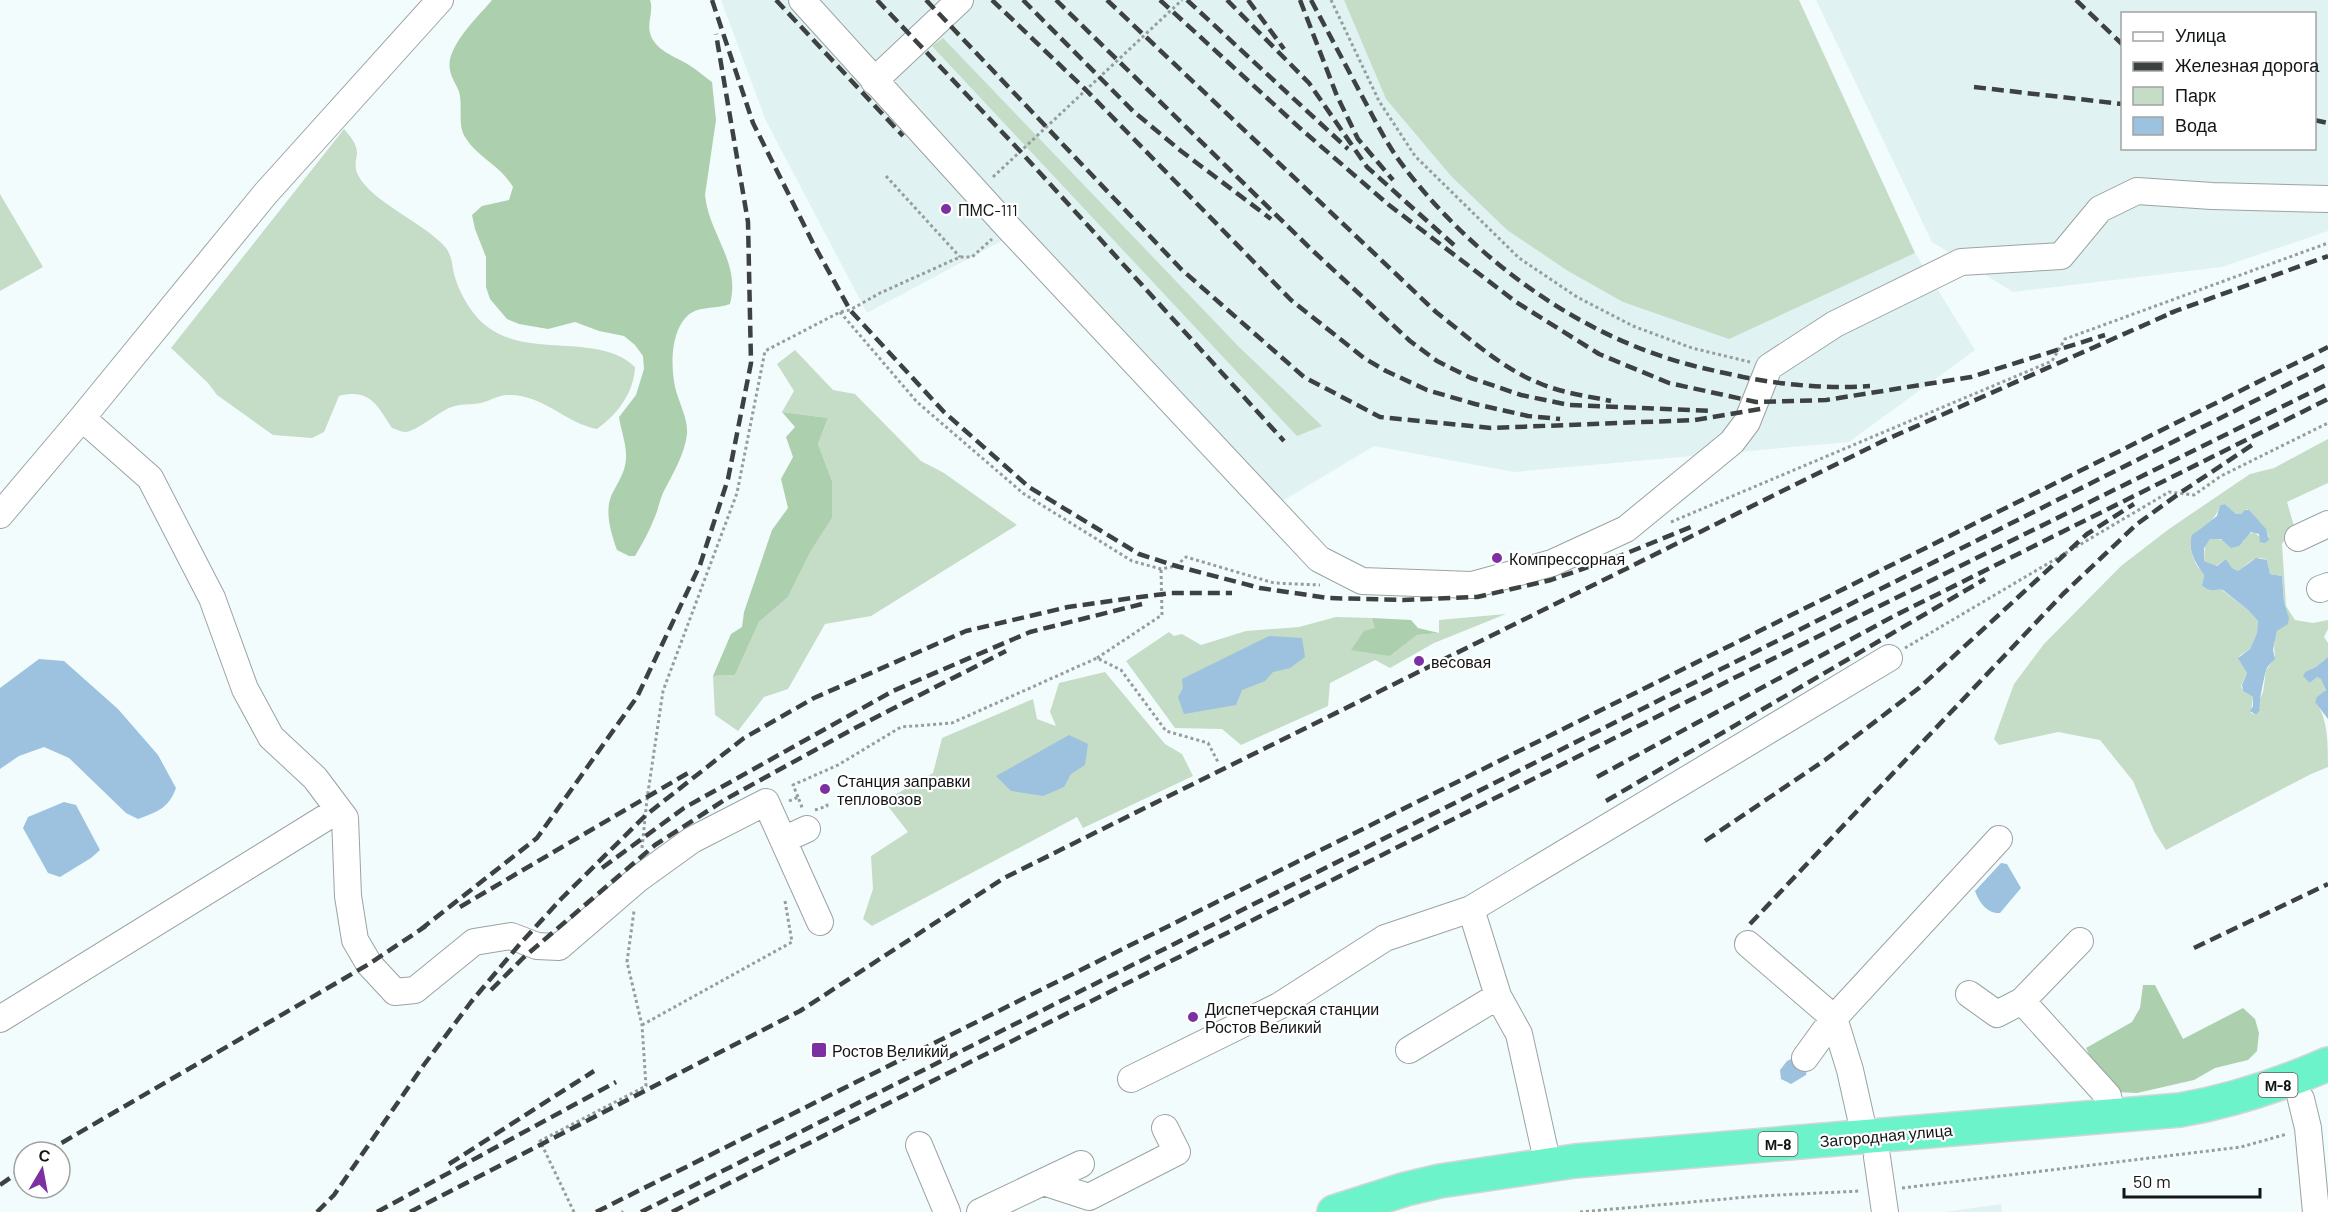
<svg xmlns="http://www.w3.org/2000/svg" width="2328" height="1212" viewBox="0 0 2328 1212" font-family="Barlow,sans-serif">
<rect width="100%" height="100%" fill="#f3fcfc"/>
<path fill="#e0f2f2" fill-rule="evenodd" d="M721,0H1344L1386,99L1451,176L1507,230L1568,271L1623,302L1729,338L1915,253L1975,350L1849,442L1514,472L1374,446L1274,506L1022,230L867,313L766,121Z
M1816,0H2328V231L2222,267L2013,292L1932,242ZM2122,14H2314V148H2122Z
M2001,1204L2002,1212H1942H1945Z"/>
<path fill="#c5dcc6" fill-rule="evenodd" d="M1344,0H1799L1915,253L1729,339L1623,302L1568,271L1507,230L1451,176L1386,99Z
M943,38L1239,347L1322,426L1297,436L932,46Z
M344,129C350,136 357,144 357,153C356,161 354,167 358,175C371,202 425,223 446,248C452,256 452,265 454,274C460,295 473,318 492,330C534,357 601,333 635,367C634,392 618,414 597,429C565,423 543,394 508,395C498,395 490,401 481,403C471,405 460,403 449,408C438,413 415,432 405,432C401,432 396,429 392,428C377,405 370,388 339,396L324,432L312,438L273,435L217,395L208,383L171,348Z
M0,194L43,267L0,291Z
M795,350L833,390L855,394L921,461L944,473L1017,525L871,616L825,624L788,689L764,697L738,731L715,715L713,676L735,675L759,622L788,597L811,551L832,518V481L818,444L828,418L782,412L794,391L777,364Z
M2328,439V483L2287,502L2294,526L2282,544L2286,606L2295,620L2313,623L2328,620V629L2324,637L2328,643V657L2316,667L2304,673L2310,683L2317,677L2321,678L2326,689L2316,703C2328,718 2328,745 2328,767L2311,774L2166,850L2154,831L2133,781L2100,740L2058,732L1999,745L1994,739L2014,684L2044,644L2121,566L2169,529L2250,474L2274,468ZM2225,504L2236,514H2241L2247,509L2267,532L2269,537H2260L2254,532L2247,535L2243,542C2231,543 2220,538 2210,539L2205,545L2204,561L2216,566L2226,559L2232,568L2238,571C2248,565 2253,554 2267,560L2270,574L2282,576L2284,602L2288,616L2286,625L2278,629C2275,637 2273,648 2275,656L2266,671L2263,692L2258,704L2260,709L2256,715L2251,713L2253,697L2243,691L2241,686L2247,673L2239,656L2250,649L2257,633L2258,621L2248,610L2222,590C2213,589 2208,593 2202,584L2204,575C2202,571 2198,568 2196,564C2177,524 2213,534 2220,505Z
M1506,614L1434,643L1390,668L1375,660L1330,683L1328,706L1241,745L1222,729L1175,728L1126,661L1169,632L1174,636L1182,634L1201,645L1246,631L1299,627L1336,617L1372,618L1390,656L1417,635L1439,633V620Z
M1105,672L1165,744L1182,754L1193,776L1083,828L1077,817L872,926L863,919L873,889L871,856L908,832L884,801L933,773L942,738L1033,699L1037,719L1056,726L1050,712L1059,683Z"/>
<path fill="#accfae" d="M492,0H650C654,11 647,22 650,33C655,51 675,56 689,65C697,70 705,77 712,82L716,120L705,195C709,235 741,262 730,304C718,309 702,306 691,313C669,328 670,372 677,394C681,407 688,420 687,434C685,454 672,475 663,493C659,502 658,511 654,519C649,532 642,544 635,556H629L617,550C611,533 604,511 612,494C618,482 625,473 626,459C627,445 621,431 619,417L636,395L644,369L643,356L635,345L624,336L599,331L575,322L548,329L519,324L507,319L490,299L486,287V257L475,229L472,215L482,206L509,200L513,187C500,165 477,157 465,137C458,125 462,109 460,96C459,87 451,79 450,70C445,47 479,16 492,0Z
M782,412L828,418L818,444L832,481V518L811,551L788,597L759,622L735,675L713,676L731,634L742,627L744,612L772,530L788,508L781,479L793,457L786,437L795,427Z
M1372,618L1411,620L1418,628L1439,633L1417,635L1390,656L1351,650L1364,631L1375,628Z
M2143,985H2155L2183,1039L2243,1008L2255,1019L2259,1033L2257,1051L2248,1060L2215,1068L2194,1080L2137,1093L2115,1092L2098,1074L2086,1048L2132,1022L2140,1008Z"/>
<path fill="#9cc2df" d="M2225,504L2236,514H2241L2245,510H2249L2266,529L2269,540L2265,543L2260,542L2259,534L2251,532L2239,546L2231,548L2221,539H2210L2204,548V561L2217,566L2226,559L2232,568L2238,571L2256,558L2267,560L2270,574L2282,576L2284,602L2289,618L2288,624L2277,631L2273,650L2275,659C2272,662 2267,666 2266,671C2264,677 2258,706 2260,710L2256,715L2250,711L2253,706V697L2243,691L2242,685L2247,673L2238,658L2250,649L2257,633L2258,621L2248,610L2223,590C2213,589 2209,593 2202,585L2204,575C2196,563 2187,551 2192,535L2217,516L2220,505Z
M1269,636L1302,638L1305,657L1290,668L1273,672L1265,681L1242,690L1236,705L1184,714L1178,697L1183,688L1182,679Z
M2328,657V719L2315,702L2317,697L2326,690L2321,679L2317,677L2310,683L2303,676L2305,672L2316,667Z
M39,659L64,661L118,709L158,755L176,788C169,808 157,812 138,819L126,813L69,758L44,747L19,756L0,769V688Z
M1069,735L1088,744L1085,765L1071,774L1064,787L1043,796L1011,791L996,776Z
M64,802L76,805L100,850L91,858L60,877L48,873L23,828L28,817Z
M2001,863L2007,864L2021,888L2000,913C1987,914 1979,902 1975,891Z
M1793,1058L1807,1067L1806,1075L1791,1084L1781,1079L1780,1070L1787,1061Z"/>
<g fill="none" stroke-linecap="round" stroke-linejoin="round">
<defs>
<path id="minor" d="M802,0L1007,226L1319,559L1362,581L1472,585L1552,563L1626,529L1732,442L1747,422L1769,367L1835,324L1961,262L2061,256L2100,209L2137,191L2212,196L2328,199
M874,81L960,0
M82,418L150,478L212,598L245,689L271,737L315,778L345,818L348,896L355,940L369,964L395,992L415,990L474,942L511,936L537,946L559,947L638,879L692,840L766,802L820,922
M0,515L82,418L266,193L440,0
M2298,538L2328,524
M2320,589L2328,586
M783,840L807,829
M1748,944L1834,1018L1805,1058
M1969,994L1997,1014L2022,1001L2108,1096L2112,1117
M2022,1001L2080,941
M0,1019L338,810
M1409,1050L1498,996
M1131,1079L1279,1006L1385,938L1471,909
M2301,1099L2308,1128L2316,1212
M1865,1137L1850,1070L1834,1018L1999,839
M919,1145L947,1212
M1877,1157L1885,1212
M1548,1165L1519,1034L1498,996L1471,909L1889,658
M1043,1182L1081,1164
M980,1212L1043,1182L1089,1197L1177,1152L1165,1128"/>
<path id="highway" d="M1334,1212L1406,1189L1440,1181L1575,1161L2180,1110C2232,1101 2280,1085 2328,1064"/>
</defs>
<use href="#minor" stroke="#9ba3a3" stroke-width="28"/>
<use href="#highway" stroke="#d5d5d5" stroke-width="36"/>
<path stroke="#979d9d" stroke-width="3" stroke-dasharray="3 3" stroke-linecap="butt" d="M1331,0L1379,101L1415,156L1519,258L1577,297L1633,326L1692,348L1750,362
M886,176L960,257
M993,177L1182,0
M840,312L917,402L1024,494L1132,561L1161,569L1176,566L1186,557L1274,583L1320,585
M1671,522L2052,361L2065,339L2328,243
M1905,648L2169,492L2194,495L2221,476L2328,423
M1097,658L1162,615L1161,569
M798,797L793,785L838,765L901,727L952,723L1097,658L1121,670L1166,731L1208,743L1218,762
M789,801L798,797L803,810
M815,810L827,806V801
M642,848L647,799L663,691L737,493L765,351L840,312L850,310L880,293L960,257H972L992,239
M642,1025L792,942L785,901
M1902,1188L2241,1147L2287,1134
M574,1212L540,1141L646,1086L642,1025L627,962L634,911
M622,1212L623,1211
M1580,1212L1759,1196L1860,1191"/>
<use href="#minor" stroke="#fff" stroke-width="26"/>
<use href="#highway" stroke="#6df3ca" stroke-width="33"/>
<path stroke="#3d4141" stroke-width="4.5" stroke-dasharray="12 6" stroke-linecap="butt" d="M712,0L753,123L814,245L850,310L944,412L1029,487L1139,554L1176,566L1260,588L1328,598L1403,600L1477,597L1551,580L1622,555L1696,525
M776,0L903,136
M877,0L1020,151L1284,441
M926,0L1181,269L1304,377L1380,417L1491,428L1695,420L1766,408
M992,0L1086,90L1291,300L1364,358L1386,371L1427,390L1475,404L1528,416L1560,419
M1023,0L1133,111L1181,151L1271,219
M1056,0L1312,250L1410,341L1437,361L1471,378L1521,395L1569,405L1711,411
M1107,0L1436,312C1468,337 1501,368 1539,383C1562,393 1587,396 1611,401
M1160,0L1302,130L1389,205L1516,302L1599,354L1669,383L1756,402L1826,400L1971,377L2105,335
M1187,0L1348,149
M1227,0L1309,83L1367,167L1454,245
M1248,0L1284,49
M1300,0L1337,96L1358,139L1393,180
M1311,0C1328,32 1345,64 1362,96C1375,120 1387,145 1404,167C1468,251 1563,324 1664,357C1690,366 1716,371 1743,377C1784,385 1828,389 1870,386
M2076,0L2122,44
M1974,87L2122,104
M2314,120L2328,123
M2170,313L2328,256
M1597,777L1894,616L2328,399
M1606,801L1985,579
M1705,841L1825,760L1919,688L2087,534L2134,504
M602,868L684,808L893,691L1030,632L1142,604
M460,907L688,773
M1750,924L2063,594L2137,524L2180,493L2255,443
M420,930L537,838L637,697L700,565L728,479L751,363L748,222L716,34
M2194,948L2328,884
M491,990L523,958L655,845L726,799L855,728L1006,651
M46,1152L369,964L426,926
M449,1164L594,1071
M0,1185L24,1168
M317,1212L334,1195L423,1066L471,1002L519,945L561,899L646,815L744,738L814,698L966,631L1068,607L1132,598L1171,593H1232
M377,1212L616,1082
M410,1212L800,1011L1004,878L1883,441L2178,310
M596,1212L2328,347
M641,1212L2328,364
M672,1212L1728,681L2328,384"/>
</g>
<g fill="#7c30a2" stroke="#fff" stroke-width="2">
<circle cx="946" cy="209" r="6"/>
<circle cx="1497" cy="558" r="6"/>
<circle cx="1419" cy="661" r="6"/>
<circle cx="825" cy="789" r="6"/>
<circle cx="1193" cy="1017" r="6"/>
<rect x="811" y="1042" width="16" height="16" rx="3"/>
</g>
<g text-anchor="middle" dominant-baseline="central" stroke-width="4.5" stroke-linejoin="round" paint-order="stroke">
<g fill="#fff" stroke="#5a5c5c" stroke-width="1.5">
<rect x="2258.5" y="1073" width="39" height="24" rx="4.5"/>
<rect x="1758.5" y="1132" width="39" height="24" rx="4.5"/>
</g>
<g font-size="15" font-weight="bold" fill="#131616">
<text x="2278" y="1085">М-8</text>
<text x="1778" y="1144">М-8</text>
</g>
<g font-size="16" fill="#131616" stroke="#fff" text-anchor="start">
<text x="958" y="209">ПМС-111</text>
<text x="1509" y="558">Компрессорная</text>
<text x="1431" y="661">весовая</text>
<text x="837" y="780">Станция заправки<tspan x="837" dy="18">тепловозов</tspan></text>
<text x="1205" y="1008">Диспетчерская станции<tspan x="1205" dy="18">Ростов Великий</tspan></text>
<text x="832" y="1050">Ростов Великий</text>
</g>
<g font-size="16" fill="#131616" stroke="#fff">
<text transform="translate(1886 1135) rotate(-5)">Загородная улица</text>
</g>
</g>
<rect x="2121" y="12" width="195" height="138" fill="#ffffff" stroke="#a1a2a2" stroke-width="1.5"/>
<rect x="2133" y="32" width="30" height="9" fill="#ffffff" stroke="#a1a2a2" stroke-width="1.5"/>
<text x="2175" y="42" font-size="18" fill="#131616">Улица</text>
<rect x="2133" y="62" width="30" height="9" fill="#3d4141" stroke="#a1a2a2" stroke-width="1.5"/>
<text x="2175" y="72" font-size="18" fill="#131616">Железная дорога</text>
<rect x="2133" y="87" width="30" height="18" fill="#c5dcc6" stroke="#a1a2a2" stroke-width="1.5"/>
<text x="2175" y="102" font-size="18" fill="#131616">Парк</text>
<rect x="2133" y="117" width="30" height="18" fill="#9cc2df" stroke="#a1a2a2" stroke-width="1.5"/>
<text x="2175" y="132" font-size="18" fill="#131616">Вода</text>
<g transform="translate(42 1170) rotate(10)"><circle r="28" fill="#ffffff" stroke="#a1a2a2" stroke-width="1.5"/>
<path d="M0-4.5L10 22L0 15L-10 22Z" fill="#7c30a2"/>
<text y="-9" font-size="16" font-weight="bold" text-anchor="middle" fill="#131616">С</text>
</g>
<path d="M2124 1188v9h136v-9" fill="none" stroke="#131616" stroke-width="3"/>
<text x="2133" y="1188" font-size="18" fill="#131616" stroke="#ffffff" stroke-width="4.5" paint-order="stroke">50 m</text>
</svg>
